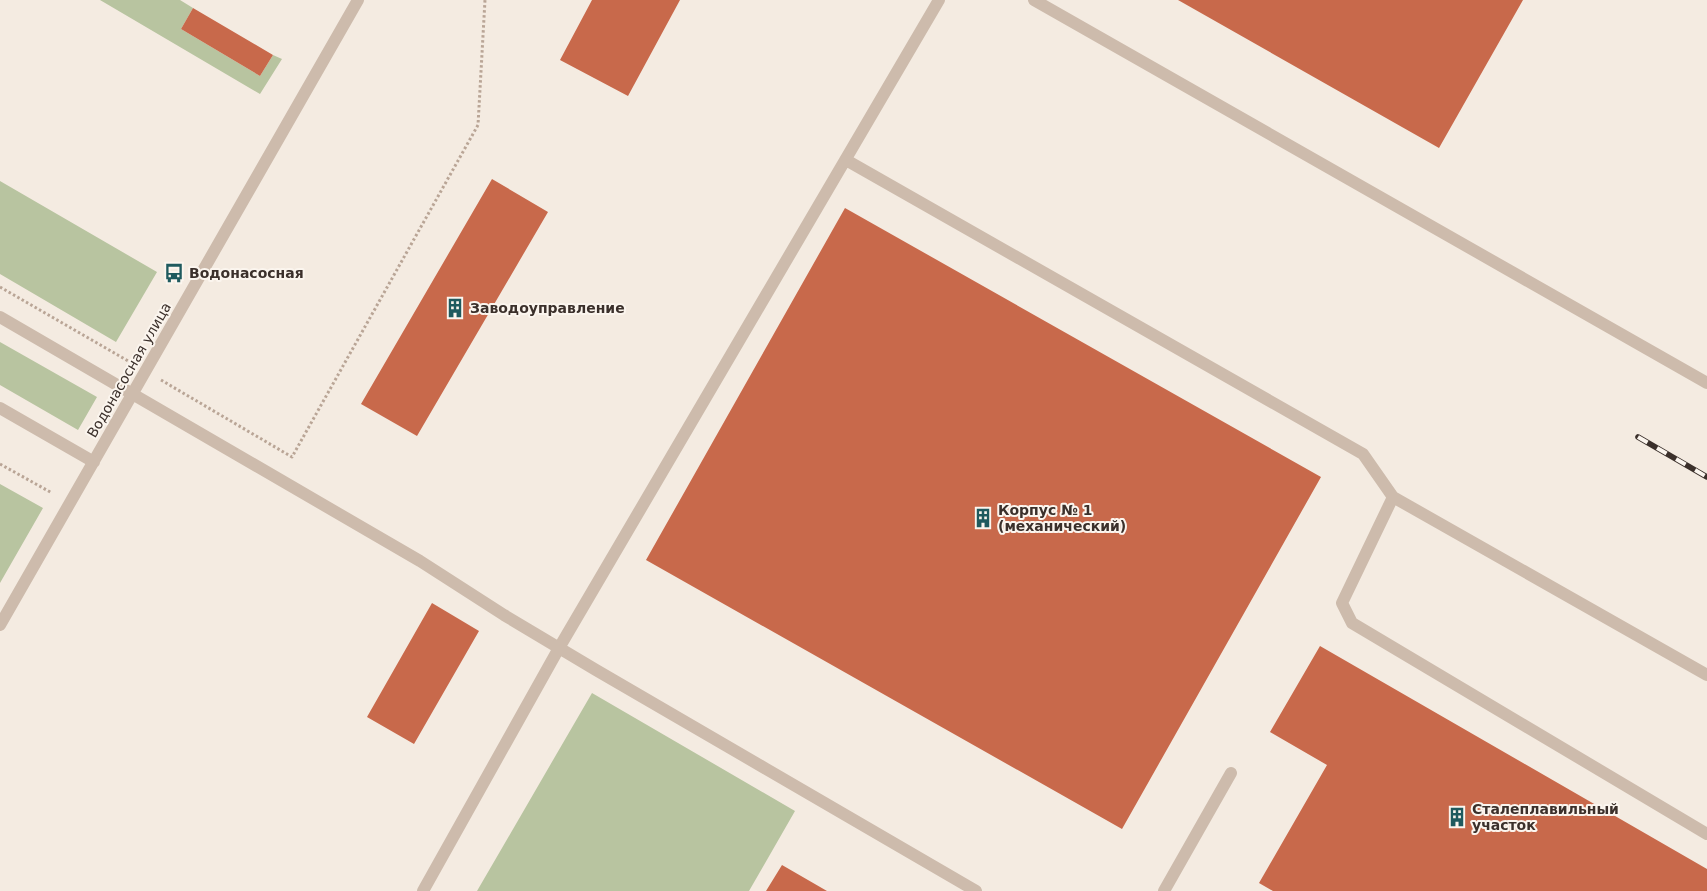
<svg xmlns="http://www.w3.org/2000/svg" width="1707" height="891" viewBox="0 0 1707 891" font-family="'DejaVu Sans',sans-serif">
<rect width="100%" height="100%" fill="#f4ebe1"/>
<path fill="#b8c4a0" d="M100,0H180L193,8L181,29L260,76L273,55L282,59L260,94Z
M0,181L157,272L116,342L0,274Z
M0,342L97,397L78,430L0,385Z
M0,484L43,508L0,583Z
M592,693L795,811L749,891H477Z"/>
<path fill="#c8694b" d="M592,0H680L628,96L560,60Z
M1178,0H1523L1439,148Z
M193,8L273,55L260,76L181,29Z
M492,179L548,212L417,436L361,404Z
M845,208L1321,477L1122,829L646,560Z
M432,603L479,631L414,744L367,717Z
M1320,646L1707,869V891H1273L1259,883L1327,765L1270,732Z
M782,865L827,891H766Z"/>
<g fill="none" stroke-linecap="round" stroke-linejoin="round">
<path stroke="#b9a596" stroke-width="3" stroke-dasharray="2.5 2.5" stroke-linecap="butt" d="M0,287L130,362
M161,380L292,457L478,125L485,0
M0,464L52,493"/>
<path stroke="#cdbbac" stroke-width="12" d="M1034,0L1707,383
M846,160L1363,454L1393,497L1707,675
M0,317L420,561L504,615L596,670L976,891
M0,408L94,462
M1393,497L1342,603L1352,623L1707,834
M0,625L358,0
M423,891L559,648L939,0
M1164,891L1231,773"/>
<defs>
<path id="rail" d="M1638,437L1707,477"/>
</defs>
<use href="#rail" stroke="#3b302b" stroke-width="5.5"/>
<use href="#rail" stroke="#fbf5ee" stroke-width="4" stroke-dasharray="11" stroke-linecap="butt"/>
</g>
<defs>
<symbol id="bus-bare" viewBox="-9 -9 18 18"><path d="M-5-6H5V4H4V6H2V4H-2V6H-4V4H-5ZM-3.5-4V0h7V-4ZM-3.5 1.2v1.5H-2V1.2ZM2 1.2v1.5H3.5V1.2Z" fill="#1f5a5e" stroke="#fbf5ee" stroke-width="2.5" paint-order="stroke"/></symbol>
<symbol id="building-bare" viewBox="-9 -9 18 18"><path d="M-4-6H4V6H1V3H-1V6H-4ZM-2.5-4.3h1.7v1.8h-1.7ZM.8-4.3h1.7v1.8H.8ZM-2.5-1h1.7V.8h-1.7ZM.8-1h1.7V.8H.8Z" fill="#1f5a5e" stroke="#fbf5ee" stroke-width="2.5" paint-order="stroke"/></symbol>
</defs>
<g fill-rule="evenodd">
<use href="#bus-bare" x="160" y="259" width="28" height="28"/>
<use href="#building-bare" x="441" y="294" width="28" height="28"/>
<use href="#building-bare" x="969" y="504" width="28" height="28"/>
<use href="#building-bare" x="1443" y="803" width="28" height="28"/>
</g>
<g text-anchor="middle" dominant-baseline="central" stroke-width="4" stroke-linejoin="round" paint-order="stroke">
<g font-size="14" font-weight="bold" fill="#3b302b" stroke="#fbf5ee" text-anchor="start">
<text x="189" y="273">Водонасосная</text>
<text x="470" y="308">Заводоуправление</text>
<text x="998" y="510">Корпус № 1<tspan x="998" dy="16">(механический)</tspan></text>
<text x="1472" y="809">Сталеплавильный<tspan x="1472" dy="16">участок</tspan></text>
</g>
<g font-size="14" fill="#3b302b" stroke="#fbf5ee">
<text transform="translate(129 370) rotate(-60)">Водонасосная улица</text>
</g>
</g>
</svg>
